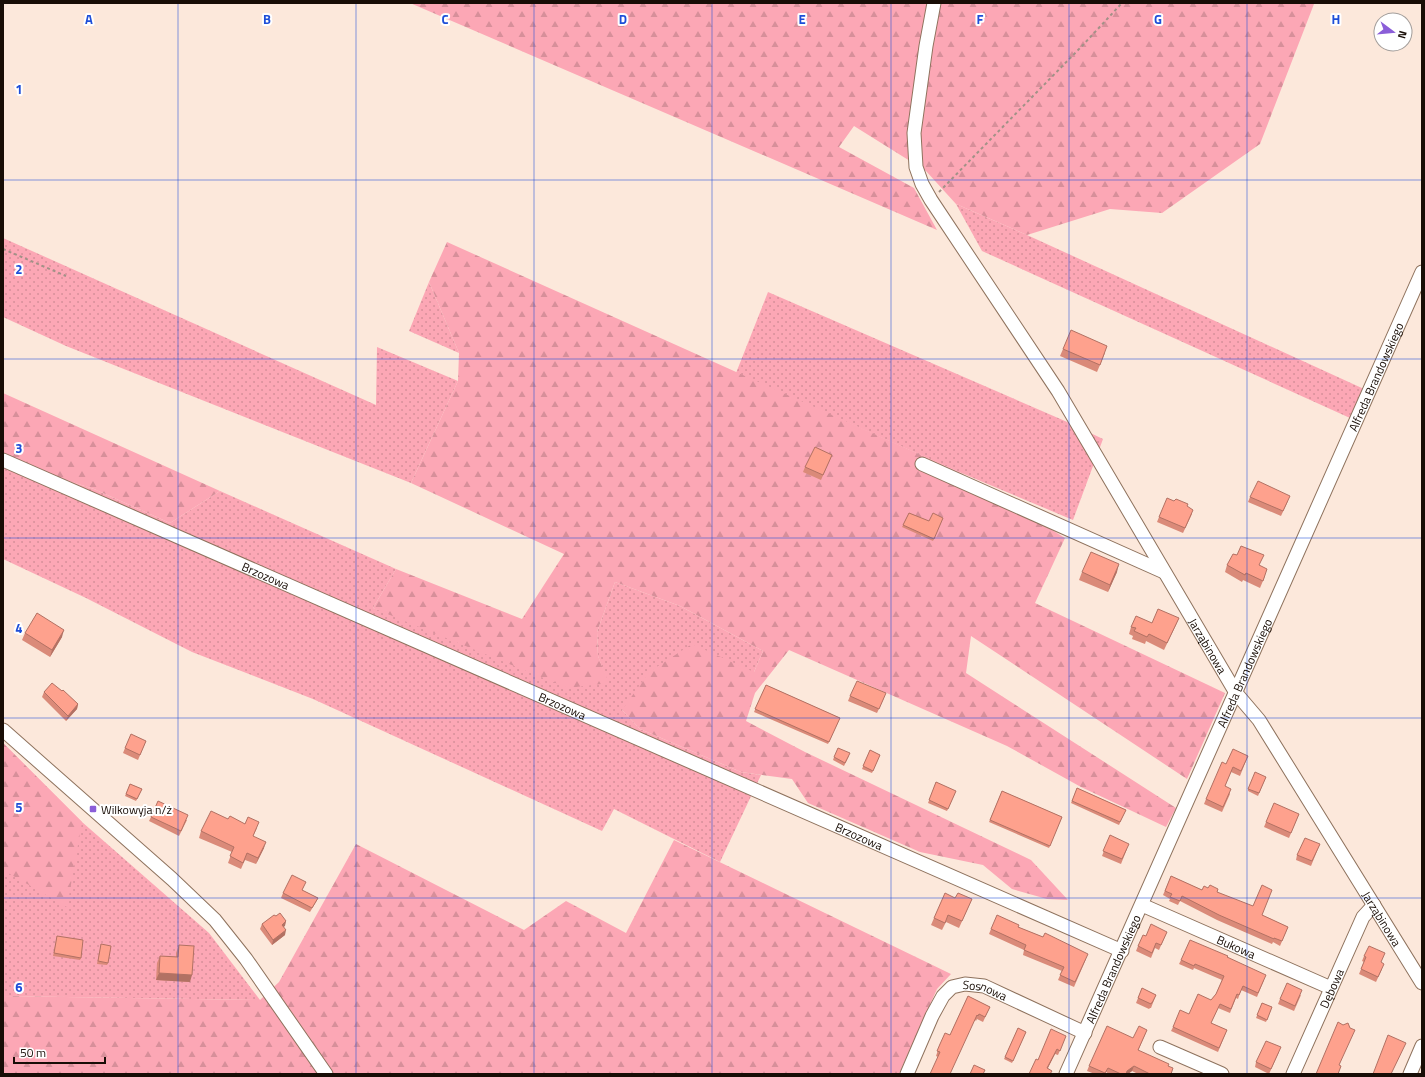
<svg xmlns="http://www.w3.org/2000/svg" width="1425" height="1077" viewBox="0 0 1425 1077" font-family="'Titillium Web',sans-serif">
<defs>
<pattern id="grass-dots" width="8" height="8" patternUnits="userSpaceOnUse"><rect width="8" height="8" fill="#fca7b5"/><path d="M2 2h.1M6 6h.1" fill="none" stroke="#d78f9a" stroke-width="1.8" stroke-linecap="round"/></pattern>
<pattern id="forest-firs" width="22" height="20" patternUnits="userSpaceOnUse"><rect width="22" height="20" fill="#fca7b5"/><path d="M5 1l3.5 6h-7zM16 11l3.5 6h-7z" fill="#d78f9a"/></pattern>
</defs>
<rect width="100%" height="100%" fill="#fce8db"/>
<path fill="url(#grass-dots)" d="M956,204L1027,235L1364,389L1350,418L982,251Z
M3,238L376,405L377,347L458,381L411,483L66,346L3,317Z
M429,282L459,353L409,331Z
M768,292L1065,421L1103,439L1073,520L959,472L736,373Z
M3,460L94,489L170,523L220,491L396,569L373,608L608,683L598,656L597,632L615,582L680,606L763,651L754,672L622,710L640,729L741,772L761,775L720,862L614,809L602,831L313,699L192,652L86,598L3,559Z
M3,743L82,822L209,933L260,1000L3,996Z"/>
<path fill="url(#forest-firs)" d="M410,3H1311L1314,4L1260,144L1162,213L1110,209L1027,235L956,204L926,171L854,126L839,147L914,188L937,230Z
M447,242L959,472L1065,538L1035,603L1225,693L1187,779L971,636L966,673L1176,808L1166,827L1081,787L1007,746L789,650L755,693L746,721L805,752L1031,860L1068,900L1047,899L1012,889L983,865L920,852L808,803L792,779L741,772L640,729L622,710L649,672L692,644L754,672L763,651L680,606L615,582L597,632L598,656L609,683L568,688L373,608L396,569L522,619L564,554L411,483L458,381L459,353L429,282Z
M3,393L220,491L170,523L94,489L3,460Z
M3,743L82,822L67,907L3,870Z
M674,840L951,974L937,989L899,1074H3V996L260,1000L279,982L356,844L524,930L566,901L626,933Z"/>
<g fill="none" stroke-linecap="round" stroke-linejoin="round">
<defs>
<g id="minor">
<path id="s1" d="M934,3L926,46L914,133L916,167L922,184L931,200L1058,391L1236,693L1259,720L1422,983"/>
<path id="s2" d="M3,460L1122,951"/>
<path d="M922,464L1164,572"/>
<path d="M3,730L172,879L215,920L246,959L326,1074"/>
<path id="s3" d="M1142,905L1331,988"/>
<path d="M1160,1047L1222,1074"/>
<path id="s4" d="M907,1074L932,1016L943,996L952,987L965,984L984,986L1085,1033"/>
<path id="s5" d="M1066,1074L1422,272"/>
<path id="s6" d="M1293,1074L1363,917L1374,905"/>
<path d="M1410,1074L1422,1046"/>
</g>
</defs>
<use href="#minor" stroke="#8e725d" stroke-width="15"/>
<path stroke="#a29187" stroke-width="2" stroke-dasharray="3 3" stroke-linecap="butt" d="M939,192L1082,46L1122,3
M3,249L66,276"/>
<use href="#minor" stroke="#fff" stroke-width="13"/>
</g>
<path fill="#da8a79" d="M1063,349L1105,353L1097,372L1060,356Z
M832,455L821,480L803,472L805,467Z
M1250,497L1288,501L1281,516L1248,502Z
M1187,506L1192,514L1183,533L1157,522L1159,517Z
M909,513L929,521L943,518L933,541L902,527Z
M1237,555L1260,566L1265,576L1260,588L1243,580L1242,582L1225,572L1227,565Z
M1082,572H1117L1108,592L1079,580Z
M1179,618L1176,625L1164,650L1146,641L1145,644L1132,639L1133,636L1129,634L1131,627Z
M25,633L62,637L50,657L22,640Z
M766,685L840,718L828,744L754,712Z
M62,691L78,704L77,709L66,721L42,697L44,692Z
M850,696L884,698L877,713L848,701Z
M146,741L138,760L123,753L125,748Z
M870,750L880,755L872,773L862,769Z
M849,756L844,766L833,760L834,757Z
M1248,756L1240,776L1231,772L1225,786L1230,794L1222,812L1204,804L1206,799L1226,764Z
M1266,777L1258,796L1248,791V789Z
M936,782L955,793L947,811L928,803Z
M130,784L142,789L136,801L125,796Z
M1077,788L1126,810L1119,825L1071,803Z
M1002,791L1062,817L1049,848L989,822Z
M1299,814L1289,838L1264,827L1266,822Z
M151,817L187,820L179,836L149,821Z
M228,819L245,824L257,828L253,836L264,848L256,864L245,860L241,869L228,863L232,852L199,838L201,831Z
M1110,835L1127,849L1121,864L1102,856Z
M1320,844L1311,866L1296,860L1297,855Z
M1171,876L1202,890L1217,892L1262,915L1288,927L1280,946L1273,942L1272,944L1217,920L1180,901L1178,905L1169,901L1170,899L1163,895Z
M304,886L302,890L318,898L316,902L310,912L281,898L283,893Z
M972,899L959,928L946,922L942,930L931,925L934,918Z
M276,916L286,921L284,927L285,935L272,945L260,929L262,924Z
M1018,927L1043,937L1086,959L1074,987L1058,980L1062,971L1023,955L1024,950L989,934L991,929Z
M1167,932L1159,950L1155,948L1151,958L1136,951L1138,946L1146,936Z
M57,936L81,958L80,960L53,956Z
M101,944L108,963L107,965L97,964Z
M179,945L190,982L156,980L157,963L160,956L176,957V953Z
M1364,956L1381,962L1382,969L1376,982L1359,974L1364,962L1362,961Z
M1227,957L1264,980L1257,997L1241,990L1238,999L1236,998L1230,1013L1218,1008L1211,1023L1227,1030L1218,1052L1171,1031L1173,1027L1189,1014L1211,1000L1216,994L1222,980L1194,968L1193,970L1179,964L1181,960Z
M1142,988L1156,995L1151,1008H1150L1149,1009L1136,1003Z
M1301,995L1294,1011L1278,1004L1280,999Z
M968,996L990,1007L983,1022L977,1019L976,1021L975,1020L938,1057L936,1056L940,1044L950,1035Z
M1262,1003L1272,1007L1266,1022L1256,1018Z
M1018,1028L1026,1032L1012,1063L1004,1059Z
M1147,1030L1138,1051L1168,1066L1171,1074H1138L1132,1071L1128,1074H1109L1106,1072L1105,1074H1095L1087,1071L1089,1066Z
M1064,1041L1058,1055L1055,1054L1048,1068L1051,1074L1038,1060Z
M1279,1052L1269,1074L1255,1067L1256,1062Z"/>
<path fill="#b27163" d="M1119,564L1117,572L1108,592L1110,585Z
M64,630L62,637L50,657L52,650Z
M78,704L77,709L66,721L68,716Z
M266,842L264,848L256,864L258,858Z
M286,921L285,926L280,929L282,925Z
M286,930L285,935L272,945L273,940Z
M159,973L192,975L190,982L156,980Z
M1057,1049L1055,1054L1045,1073L1047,1068Z
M1134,1066L1132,1071L1128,1074H1126L1127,1071Z"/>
<path fill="#fea18d" stroke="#b27163" d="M1071,330L1107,346L1100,365L1063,349Z
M815,447L832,455L823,475L805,467Z
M1258,481L1290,496L1283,511L1250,497Z
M1167,498L1174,501L1176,499L1188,504L1187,506L1193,510L1185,528L1159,517Z
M909,513L929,521L933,513L943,518L934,539L903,525Z
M1241,546L1264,555L1259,565L1267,569L1263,581L1246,573L1245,575L1227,565L1233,554L1237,555Z
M1091,552L1119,564L1110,585L1082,572Z
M1158,609L1179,618L1167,643L1149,634L1147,637L1134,631L1136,628L1131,627L1136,616L1152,623Z
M37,613L64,630L52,650L25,633Z
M857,681L886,693L879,709L850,696Z
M52,683L62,691L63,690L78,704L68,716L44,692Z
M766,685L840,718L829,742L755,709Z
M131,734L146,741L140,755L125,748Z
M838,748L850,753L845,763L834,757Z
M1233,749L1248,756L1241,771L1233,767L1225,786L1231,789L1223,807L1206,799L1222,762L1226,764Z
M870,750L880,755L873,771L863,766Z
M1255,772L1266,777L1259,793L1248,789Z
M936,782L956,791L948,809L929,800Z
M130,784L142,789L137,799L126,794Z
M1077,788L1126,810L1120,822L1072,801Z
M1002,791L1062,817L1050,846L990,820Z
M158,801L188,815L181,831L151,817Z
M1274,803L1299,814L1291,833L1266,822Z
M211,811L228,819L230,816L245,824L248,817L259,822L253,836L266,842L258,858L247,853L243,863L230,856L234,847L201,831Z
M1110,835L1129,844L1122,859L1103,851Z
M1305,838L1320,844L1312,861L1297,855Z
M292,875L306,882L302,890L318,898L312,908L283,893Z
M1171,876L1202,890L1204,886L1208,888L1210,885L1218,889L1217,892L1253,906L1262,885L1272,890L1262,915L1288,927L1282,941L1274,938V939L1219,915L1182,896L1180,901L1170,897L1172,894L1165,891Z
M945,893L955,898L958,893L972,899L962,921L948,915L945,923L934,918Z
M280,913L286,921L282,925L286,930L273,940L262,924L274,915L276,916Z
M997,915L1019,925L1018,927L1043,937L1045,933L1088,954L1075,982L1060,975L1064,967L1024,950L1026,945L991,929Z
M1151,924L1167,932L1161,945L1156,943L1152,953L1138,946L1143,935L1146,936Z
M57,936L83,940L81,958L54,953Z
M1190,940L1228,956L1227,957L1266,975L1258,993L1243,986L1239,995L1237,994L1231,1009L1220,1004L1211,1023L1227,1030L1219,1048L1173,1027L1180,1010L1189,1014L1198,994L1211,1000L1216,994L1224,976L1195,964L1194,966L1181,960Z
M101,944L111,946L108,963L98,961Z
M179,945L194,946L192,975L159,973L160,956L178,957Z
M1369,946L1385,953L1381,962L1384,964L1378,977L1361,969L1366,957L1364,956Z
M1287,983L1302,990L1295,1006L1280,999Z
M1142,988L1156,995L1152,1003H1151V1004L1138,998Z
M968,996L990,1007L985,1017L979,1014L978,1016L977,1015L950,1074H930L940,1052L937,1051L940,1044L945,1033L950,1035Z
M1262,1003L1272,1007L1267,1020L1257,1015Z
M1338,1022L1343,1025L1348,1023L1350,1028L1355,1030L1339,1065L1341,1066L1338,1074H1316Z
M1107,1026L1133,1038L1139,1026L1147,1030L1138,1050L1169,1064L1168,1066L1173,1068L1171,1074H1150L1134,1066L1127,1071L1126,1074H1121L1108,1068L1105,1073L1089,1066Z
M1018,1028L1026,1032L1013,1061L1005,1057Z
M1051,1029L1066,1036L1060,1051L1057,1049L1047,1068L1052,1071L1050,1074H1029L1036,1059L1038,1060Z
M1388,1035L1406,1043L1391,1074H1373Z
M1266,1041L1281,1047L1271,1069L1256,1062Z
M974,1065L985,1070L983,1074H970Z"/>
<path fill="none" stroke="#1d4ed8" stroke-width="1" stroke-opacity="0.55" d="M178,3V1074M356,3V1074M534,3V1074M712,3V1074M891,3V1074M1069,3V1074M1247,3V1074M3,180H1422M3,359H1422M3,538H1422M3,718H1422M3,898H1422"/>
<rect fill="#8b5ed8" stroke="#fff" stroke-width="1.5" x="89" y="805" width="8" height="8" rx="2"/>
<g text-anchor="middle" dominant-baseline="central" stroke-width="4" stroke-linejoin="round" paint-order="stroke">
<g font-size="12" fill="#180d06" stroke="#fff">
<text stroke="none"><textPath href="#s5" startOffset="763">Alfreda Brandowskiego</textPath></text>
<text stroke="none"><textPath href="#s2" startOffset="287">Brzozowa</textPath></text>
<text stroke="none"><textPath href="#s1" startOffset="727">Jarząbinowa</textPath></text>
<text stroke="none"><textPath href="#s5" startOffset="439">Alfreda Brandowskiego</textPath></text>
<text stroke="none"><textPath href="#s2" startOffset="611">Brzozowa</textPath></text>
<text stroke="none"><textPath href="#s2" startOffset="935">Brzozowa</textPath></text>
<text stroke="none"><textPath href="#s1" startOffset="1051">Jarząbinowa</textPath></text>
<text stroke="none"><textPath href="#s3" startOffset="103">Bukowa</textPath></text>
<text stroke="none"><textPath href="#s5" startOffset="115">Alfreda Brandowskiego</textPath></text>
<text stroke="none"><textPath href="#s6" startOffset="94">Dębowa</textPath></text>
<text stroke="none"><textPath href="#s4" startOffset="133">Sosnowa</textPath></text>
</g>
<g font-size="12" fill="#180d06" stroke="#fff" text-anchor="start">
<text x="101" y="809">Wilkowyja n/ż</text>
</g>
</g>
<g font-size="13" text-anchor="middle" font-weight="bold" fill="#1d4ed8" stroke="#fff" stroke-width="4" stroke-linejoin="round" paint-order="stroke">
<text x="89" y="24">A</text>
<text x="267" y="24">B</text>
<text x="445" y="24">C</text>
<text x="623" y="24">D</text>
<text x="802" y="24">E</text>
<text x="980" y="24">F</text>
<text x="1158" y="24">G</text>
<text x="1336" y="24">H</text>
<text x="19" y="94">1</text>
<text x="19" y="274">2</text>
<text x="19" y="453">3</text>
<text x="19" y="633">4</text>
<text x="19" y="812">5</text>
<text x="19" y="992">6</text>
</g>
<rect width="1425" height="1077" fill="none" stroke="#180d06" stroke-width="8"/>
<g transform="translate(1393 32) rotate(106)"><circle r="19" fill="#ffffff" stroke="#a39e9b"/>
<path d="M0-3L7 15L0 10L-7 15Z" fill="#8b5ed8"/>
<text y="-6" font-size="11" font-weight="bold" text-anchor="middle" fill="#180d06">N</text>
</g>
<path d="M14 1057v6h91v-6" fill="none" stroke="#180d06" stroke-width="2"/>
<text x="20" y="1057" font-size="12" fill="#180d06" stroke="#ffffff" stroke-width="3" paint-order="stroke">50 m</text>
</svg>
